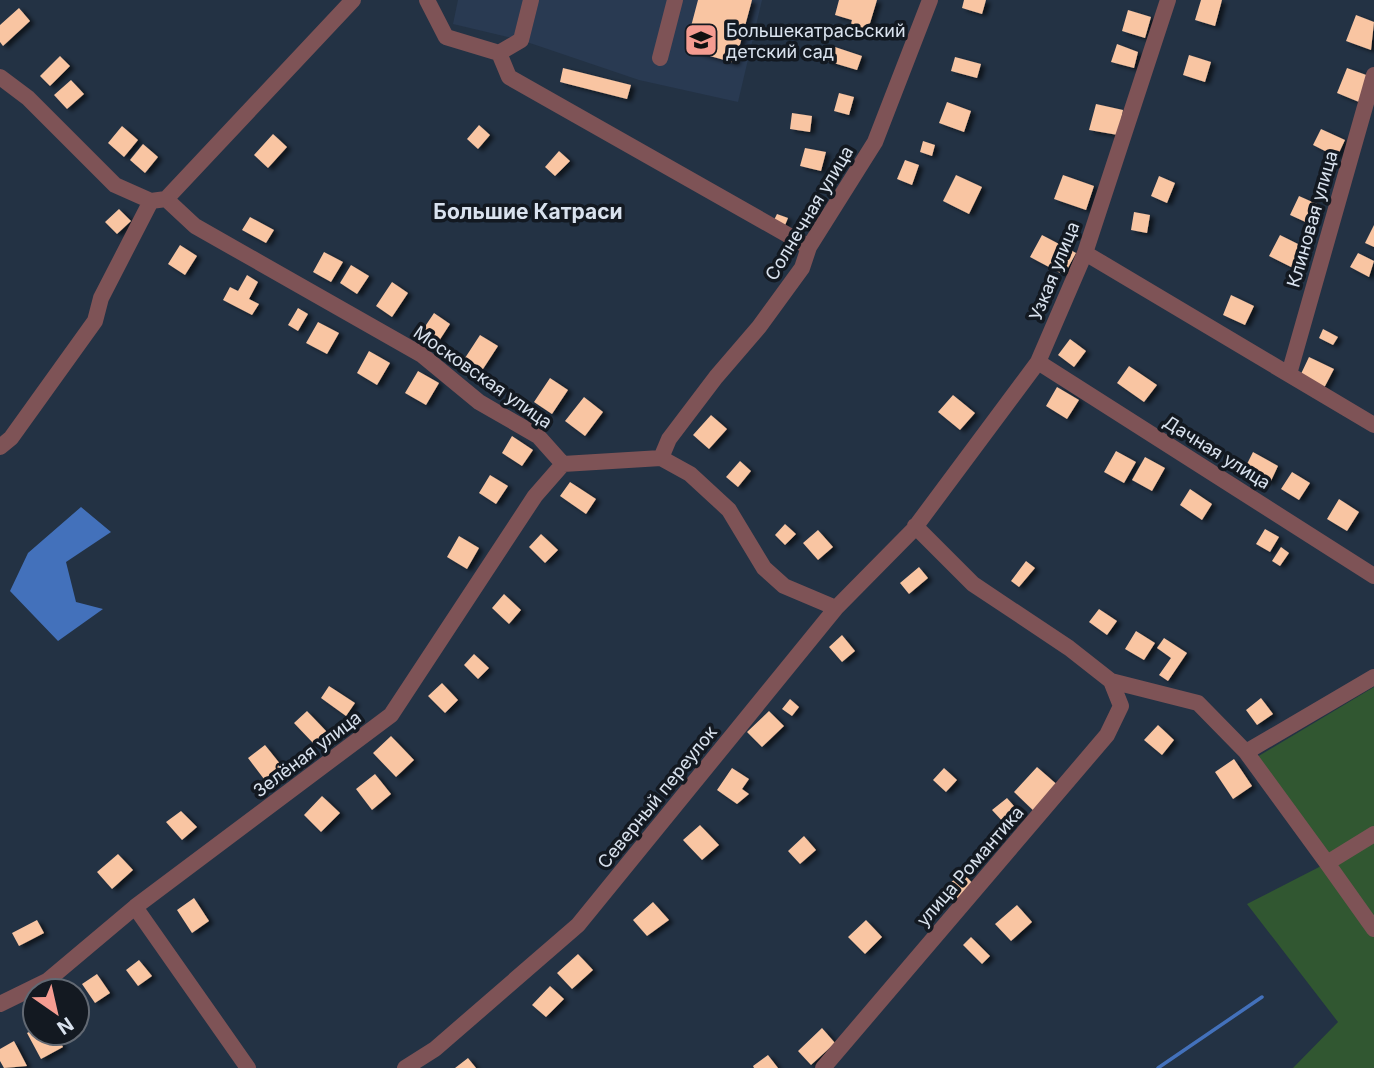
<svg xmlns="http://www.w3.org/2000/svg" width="1374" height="1068" viewBox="0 0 1374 1068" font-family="Inter,sans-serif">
<defs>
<filter id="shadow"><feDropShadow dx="4.5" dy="2.5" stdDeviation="2" flood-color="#0009"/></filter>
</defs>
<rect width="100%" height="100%" fill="#233244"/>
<path fill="#293a52" d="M458,0H762L738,102L639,80L521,40L453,24Z"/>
<path fill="#315731" d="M1374,687V1068H1293L1338,1022L1247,904L1327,863L1252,760Z"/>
<path fill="#4371bb" d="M81,507L111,532L66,562L76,602L103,609L58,641L10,591L28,553Z"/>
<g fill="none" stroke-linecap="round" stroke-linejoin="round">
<path stroke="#4371bb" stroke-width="3.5" d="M1158,1068L1262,997"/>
</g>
<path fill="#f9c5a2" filter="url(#shadow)" d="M698,0H752L735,63L685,49Z
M839,0H877L867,33L850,28L852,20L835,15Z
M964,0H986L982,14L962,8Z
M1201,0H1222L1215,26L1195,20Z
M19,8L30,21L3,46L0,42V25Z
M1128,10L1151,17L1145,38L1122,31Z
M1356,15L1374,22L1371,50L1346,41Z
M1117,44L1138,52L1134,68L1111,62Z
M832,46L862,56L857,70L827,61Z
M1189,55L1211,62L1205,82L1183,75Z
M60,56L70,66L50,86L40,76Z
M955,57L981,64L977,78L951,71Z
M563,68L631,85L627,99L560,82Z
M1347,68L1369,76L1359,102L1337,93Z
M71,80L84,94L67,109L54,95Z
M839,93L854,97L849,115L834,111Z
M947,102L971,111L964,132L939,123Z
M1096,104L1123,110L1118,135L1089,130Z
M792,113L812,116L810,132L790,129Z
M479,125L490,135L478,149L467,139Z
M122,126L138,140L124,157L108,143Z
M1321,129L1345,140L1337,157L1313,145Z
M273,134L287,147L268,168L254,155Z
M923,141L935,145L932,156L920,152Z
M143,144L158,157L145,173L130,160Z
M805,148L826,152L821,171L800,166Z
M559,151L570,161L555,176L545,167Z
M905,160L919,165L912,185L897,179Z
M956,175L982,187L969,214L943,201Z
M1063,175L1094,186L1086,210L1054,199Z
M1159,176L1175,183L1167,203L1151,196Z
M1299,196L1319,205L1310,224L1290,215Z
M119,209L131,221L117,234L105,222Z
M1134,212L1150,215L1147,233L1131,230Z
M777,214L788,218L783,230L772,224Z
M250,217L274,230L266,243L242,230Z
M1374,225V247L1365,243Z
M1042,235L1076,253L1064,275L1030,257Z
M1280,235L1304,247L1293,268L1269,256Z
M180,245L197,256L185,275L168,264Z
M324,252L343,262L331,282L313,272Z
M1358,253L1374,261L1369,277L1350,267Z
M351,265L369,276L357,294L340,283Z
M247,275L258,282L249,299L259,304L252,315L223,300L230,287L238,291Z
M392,282L408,293L392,317L376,306Z
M1231,295L1254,306L1245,325L1223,315Z
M298,308L308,314L298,331L288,325Z
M434,313L450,324L437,344L420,334Z
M318,322L339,333L327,354L306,343Z
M1323,329L1338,337L1333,345L1319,338Z
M480,335L498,346L483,369L465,358Z
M1070,339L1086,351L1074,367L1058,355Z
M369,351L390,363L377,385L357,373Z
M1309,357L1334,369L1324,388L1300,376Z
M1129,366L1157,385L1144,402L1117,383Z
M418,371L439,383L426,405L405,393Z
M550,378L568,390L552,414L534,402Z
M1057,387L1079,400L1067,419L1046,406Z
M953,395L975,413L960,430L938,412Z
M584,397L603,412L585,436L565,421Z
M711,415L727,429L709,449L693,435Z
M512,436L533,450L522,466L502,453Z
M1116,451L1136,462L1124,483L1104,472Z
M1253,452L1278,466L1270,483L1244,470Z
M1145,457L1165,468L1152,491L1132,480Z
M740,461L751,471L738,487L726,477Z
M1292,472L1310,483L1299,500L1281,489Z
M490,475L508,486L496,504L479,493Z
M570,482L596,499L586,514L560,496Z
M1190,489L1212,504L1202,520L1180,505Z
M1339,499L1359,512L1347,531L1327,519Z
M785,524L796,534L785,545L775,535Z
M1265,529L1279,537L1270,552L1256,544Z
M818,530L833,547L818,560L803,543Z
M541,534L558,550L545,563L529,547Z
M459,536L479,548L467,569L447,557Z
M1281,547L1289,553L1280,566L1272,561Z
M1026,561L1035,568L1019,587L1011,581Z
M919,567L928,578L909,594L900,583Z
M504,594L521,610L509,624L492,608Z
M1099,609L1117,621L1107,635L1089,622Z
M1136,631L1155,643L1144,660L1125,649Z
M842,635L855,651L842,662L829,647Z
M1164,638L1187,653L1168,681L1159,675L1171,658L1157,648Z
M474,654L489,668L478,679L464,665Z
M442,683L458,700L445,713L428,696Z
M329,686L355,703L346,716L321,698Z
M1261,698L1273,714L1257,725L1246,710Z
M790,699L799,707L792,716L782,709Z
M307,711L327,732L314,744L294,723Z
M769,711L784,726L762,747L747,732Z
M1158,725L1174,740L1162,755L1144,740Z
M391,736L414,760L396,777L373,753Z
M265,745L285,770L267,783L248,758Z
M1234,759L1252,786L1233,799L1215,772Z
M1037,767L1061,788L1037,814L1014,792Z
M732,768L749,779L742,789L749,794L737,804L717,790Z
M944,768L957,780L946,792L933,780Z
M375,774L391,794L372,810L356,789Z
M322,796L340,813L321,832L304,815Z
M1007,798L1020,813L1006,825L992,810Z
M181,811L197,827L182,840L166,822Z
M700,825L719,845L702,860L683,840Z
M804,836L816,850L800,864L788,851Z
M118,854L133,870L112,889L97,872Z
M962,872L975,886L956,905L942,891Z
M194,898L209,921L192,933L177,910Z
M653,902L669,920L647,936L633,920Z
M1017,905L1032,922L1011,941L995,924Z
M37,920L44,933L19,946L12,933Z
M866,920L882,937L865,954L848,937Z
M971,937L990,956L982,964L963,945Z
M578,954L593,970L572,989L557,973Z
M139,960L152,976L138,986L126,970Z
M97,974L110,993L95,1003L82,984Z
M550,986L564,999L546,1017L532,1005Z
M822,1028L835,1043L811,1065L798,1051Z
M35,1029V1033H55L63,1047L41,1059L27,1033Z
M14,1041L27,1066L4,1068L0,1061V1049Z
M768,1055L778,1068H754L753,1066Z
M468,1058L476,1068H455Z"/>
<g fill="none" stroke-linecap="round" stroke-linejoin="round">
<path stroke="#7e5356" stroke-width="16" d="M427,0L446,37L499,53L509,77L809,247
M499,53L521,40L531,0
M660,58L675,0
M0,77L28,98L115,185L151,201L166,199L195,226L422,355L479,402L538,436L563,464L661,458L690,474L729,510L764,568L784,586L836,608
M166,199L353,0
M1085,253L1374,425
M1038,362L1374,576
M1289,374L1374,75
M0,447L11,438L95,321L101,298L151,201
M661,458L669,439L716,377L759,327L802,268L809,247L875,142L930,0
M915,526L973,584L1069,648L1111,681L1198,703L1246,752L1327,863
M1246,752L1374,677
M1374,834L1327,863L1374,929
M135,907L248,1068
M0,1004L47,981L135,907L391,715L535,496L563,464
M405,1068L435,1049L578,925L836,608L913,530L1038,362L1085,253L1168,0
M823,1068L1107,735L1121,706L1111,681"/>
</g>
<defs>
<symbol id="school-square" viewBox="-11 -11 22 22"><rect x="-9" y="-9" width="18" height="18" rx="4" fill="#f59c91" stroke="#131921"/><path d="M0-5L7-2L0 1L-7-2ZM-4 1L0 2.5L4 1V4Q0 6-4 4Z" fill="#111"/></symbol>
</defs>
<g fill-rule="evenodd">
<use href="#school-square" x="682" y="21" width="38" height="38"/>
</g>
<g text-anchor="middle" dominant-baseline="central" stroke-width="7" stroke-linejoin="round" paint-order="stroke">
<g font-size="18" fill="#d9e2ee" stroke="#131921" text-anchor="start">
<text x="726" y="30">Большекатрасьский<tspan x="726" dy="21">детский сад</tspan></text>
</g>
<g font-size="18" fill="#d9e2ee" stroke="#131921">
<text transform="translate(809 213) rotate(-59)">Солнечная улица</text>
<text transform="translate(1312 219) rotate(-74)">Клиновая улица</text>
<text transform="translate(1054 271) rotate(-68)">Узкая улица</text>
<text transform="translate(483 377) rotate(35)">Московская улица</text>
<text transform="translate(1217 452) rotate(32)">Дачная улица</text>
<text transform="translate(307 754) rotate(-37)">Зелёная улица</text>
<text transform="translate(657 797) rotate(-51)">Северный переулок</text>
<text transform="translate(970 866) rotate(-49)">улица Романтика</text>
</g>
<g font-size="21" font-weight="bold" fill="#d9e2ee" stroke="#131921">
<text x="528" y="211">Большие Катраси</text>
</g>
</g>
<g transform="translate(56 1012) rotate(146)"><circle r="33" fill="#131921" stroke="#626973" stroke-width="2"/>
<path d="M0-5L12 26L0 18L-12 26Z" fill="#f59c91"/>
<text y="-10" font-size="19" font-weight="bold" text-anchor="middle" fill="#d9e2ee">N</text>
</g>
</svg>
